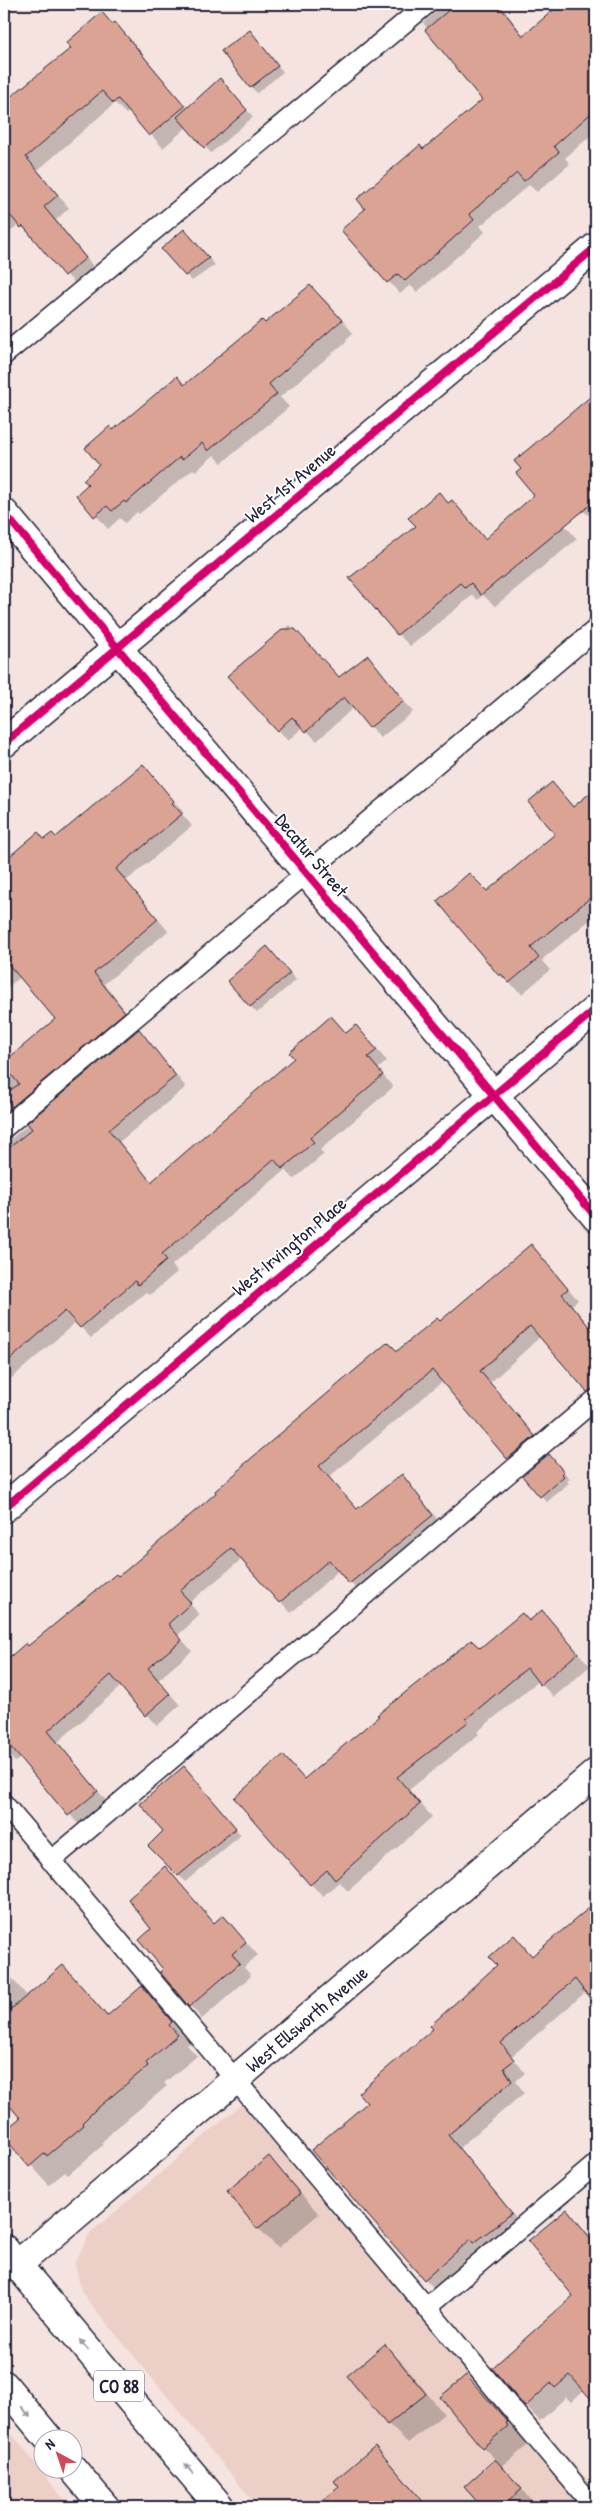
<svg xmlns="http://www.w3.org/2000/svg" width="600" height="2511" viewBox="0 0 600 2511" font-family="'Patrick Hand',sans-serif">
<rect width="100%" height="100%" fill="#f4e3df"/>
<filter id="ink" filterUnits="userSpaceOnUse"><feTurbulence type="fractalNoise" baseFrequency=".02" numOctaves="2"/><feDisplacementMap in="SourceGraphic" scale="10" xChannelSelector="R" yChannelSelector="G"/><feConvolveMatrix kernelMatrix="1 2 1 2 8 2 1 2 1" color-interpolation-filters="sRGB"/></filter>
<g filter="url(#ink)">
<path fill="#ecd0c8" d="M256,2092L596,2490V2503L591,2507H258L82,2293L75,2263L90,2233Z
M4,2424L70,2507H4Z"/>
<path fill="#0003" d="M280,4H292L286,9Z
M438,4H499L524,36L562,4H596V131L565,158L570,164L537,192L529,185L480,226L485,232L417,292L410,285L400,294L342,230L367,209L423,150L483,100L423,23L439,9Z
M102,14L127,36L188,109L226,86L253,117L211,153L187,127L163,148L130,111L126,114L115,103L38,170L69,208L56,220L97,271L78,287L35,239L19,224L4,237V105L72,48Z
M256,38L283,72L257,93L251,87Z
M191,237L215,265L192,281L186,275Z
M310,287L326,301L353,333L346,339L347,341L280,397L289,407L222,463L214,455L196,471L193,469L139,514L137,512L125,523L120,518L108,529L78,495L89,484L101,465L113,431L185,386Z
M596,393V473L593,476L596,480V514L592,517L526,474L514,462Z
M449,504L464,514L486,540L549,507L577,539L495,606L483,595L478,600L473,595L410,646L398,634Z
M290,625L340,679L368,657L413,712L380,738L354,707L317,741L303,727L288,741L228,677Z
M154,777L184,813L182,814L192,826L126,881L168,931L104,984L135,1023L4,1136V1139L12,1138L139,1031L186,1087L119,1142L152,1183L347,1034L367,1038L387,1061L378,1069L393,1087L320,1150L324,1154L294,1179L285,1170L172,1265L177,1272L150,1295L146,1292L91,1338L76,1322L5,1384L10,1390L4,1395V1058L7,1061L57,1019L20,977L4,990V862L38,834L45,841L56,839Z
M552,784L575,808L596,790V915L545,957L542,961L550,970L522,994L500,975L487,892L557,834Z
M273,954L296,980L257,1013L250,1006Z
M541,1257L578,1300L572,1305L596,1335V1395L595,1397L584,1386L541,1336L490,1383L544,1448L519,1469L443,1381L329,1477L358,1510L402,1476L443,1526L360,1593L339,1570L291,1613L242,1559L189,1603L200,1615L178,1635L192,1651L158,1680L180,1705L157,1726L121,1686L58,1742L108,1803L80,1826L21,1758L15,1762L4,1750V1668L116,1576L118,1577L397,1353Z
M549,1455L570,1479L567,1481L569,1483L547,1502L524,1477Z
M542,1612L590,1666L554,1697L538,1681L477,1732L479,1734L409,1790L432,1817L348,1891L339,1882L323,1896L311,1884L305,1780L480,1650L530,1622Z
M190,1774L241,1835L185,1882L149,1846L165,1831Z
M165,1868L215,1924L223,1917L258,1955L244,1967L251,1976L202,2019L161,1972L165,1969Z
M596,1903V1983L512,2056L525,2073L516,2081L524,2093L459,2148L523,2226L437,2291L425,2279L368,2103L435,2029L499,1965L514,1937L533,1957Z
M63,1967L108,2016L142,1988L191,2042L187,2045L197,2056L164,2083L167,2086L113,2131L101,2143L103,2145L68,2175L65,2172L49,2185L4,2135V2133L22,2118L4,2097V1969L28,1997Z
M269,2158L319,2214L278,2248L258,2228L229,2191Z
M567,2211L596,2243V2403L584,2390L571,2402L566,2397L540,2421L525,2406L575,2296Z
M385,2345L404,2365L444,2414L408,2443L388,2424Z
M466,2377L526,2442L525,2443L527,2446L501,2467L538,2507H484L466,2487L496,2460L483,2447Z
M375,2448L428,2507H319L341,2487Z"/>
<path fill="#dba394" stroke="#22223b" d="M456,4H498L523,36L560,4H596V109L554,146L559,152L524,181L517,173L469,214L474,220L405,281L398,274L387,283L341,230L365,209L357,199L420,145L423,149L482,100L425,30Z
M102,12L112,24L115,22L185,106L149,136L118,99L113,103L102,91L26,157L58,195L44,207L86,258L64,276L23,226L21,228L4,208V102L71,48L66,43Z
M250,30L278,66L250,88L221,51Z
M220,78L247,110L204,148L177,117Z
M184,229L209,258L185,276L161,249Z
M310,285L342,320L269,384L277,394L208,451L202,443L182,460L180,457L126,503L124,501L112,511L107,506L94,517L76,495L88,484L83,480L99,465L85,448L110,426L113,430L177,376L184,385L262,320L265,323Z
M596,392V500L481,595L471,583L465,588L460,583L397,635L349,578L416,526L408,518L439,492L448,503L452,500L485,539L534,495L516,473L521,469L514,461Z
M283,629H295L339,677L368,655L404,701L369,728L344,697L306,732L292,717L277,731L227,676Z
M143,764L174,801L172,803L182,814L116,869L158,919L94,973L125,1012L12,1107L4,1095L19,1084L4,1066V1062L55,1019L4,959V861L38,832L44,839L52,833L56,837Z
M552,782L573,807L596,788V893L533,945L531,948L539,958L509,983L501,974L499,976L437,901L469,873L487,891L555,834L528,802Z
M267,946L290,973L250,1007L227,981Z
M331,1016L346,1033L356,1025L377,1050L368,1057L383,1075L310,1138L314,1142L282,1169L274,1159L162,1254L167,1260L138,1285L135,1281L80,1328L65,1311L4,1365V1152L32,1129L27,1123L139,1029L176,1076L109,1130L151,1182L294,1058L289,1053Z
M531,1244L568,1289L562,1294L596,1335V1388L587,1392L530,1326L480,1371L535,1436L507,1459L432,1370L319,1466L357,1509L402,1474L433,1515L349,1584L329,1560L279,1603L231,1548L180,1591L191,1603L168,1624L182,1640L148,1668L170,1694L145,1716L111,1675L48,1731L98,1791L68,1816L4,1739V1662L26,1643L28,1646L116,1574L118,1576L124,1572L216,1493L215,1491L242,1468L241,1467L388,1342L397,1351L437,1318L440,1321Z
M549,1454L564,1472L562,1474L564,1476L540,1497L522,1476Z
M542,1610L578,1653L540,1685L527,1668L466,1719L468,1722L397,1777L420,1804L335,1880L327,1870L310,1885L234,1798L283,1755L304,1779L379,1716L377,1715L471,1640L480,1648L522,1613L529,1621Z
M184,1766L236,1828L178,1876L148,1846L163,1831L140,1804Z
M165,1866L214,1923L223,1915L246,1942L232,1954L240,1963L189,2007L160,1972L163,1969L139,1940L151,1929L128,1899Z
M596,1902V2006L575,1979L501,2043L514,2060L504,2068L512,2081L448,2135L512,2213L474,2243L471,2239L424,2280L311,2150L367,2103L358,2093L433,2029L430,2026L497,1965L489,1957L514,1935L532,1956Z
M63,1965L107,2016L142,1986L172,2022L169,2025L178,2035L146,2063L148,2066L94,2111L82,2123L84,2125L47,2156L45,2153L29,2167L4,2137V2131L20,2118L4,2099V2015Z
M269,2156L300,2194L257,2229L227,2191Z
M567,2209L596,2245V2405L570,2375L555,2388L551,2383L525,2407L492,2368L573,2296L528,2241Z
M385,2344L426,2394L387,2425L347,2376Z
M466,2375L508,2422L506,2423L508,2426L482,2448L440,2397Z
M375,2446L427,2507H315L339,2487L334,2481Z
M495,2459L522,2489L502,2507H482L464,2487Z"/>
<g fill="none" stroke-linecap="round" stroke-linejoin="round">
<defs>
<path id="lane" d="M4,355L427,4
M4,1128L596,629
M4,1804L594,2507
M51,1861L596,1399
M426,2308L596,2164"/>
<g id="street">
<path d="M4,513L596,1217"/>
<path d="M4,743L596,247"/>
<path d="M4,1508L596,1009"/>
<path id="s1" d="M17,2265L596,1773"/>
</g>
<path id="primary" d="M4,2249L220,2507
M4,2385L48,2438
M72,2468L105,2507"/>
</defs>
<use href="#lane" stroke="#22223b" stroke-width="22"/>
<use href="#street" stroke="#22223b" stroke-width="31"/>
<use href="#primary" stroke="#22223b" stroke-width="31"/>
<use href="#lane" stroke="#fff" stroke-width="19"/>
<use href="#street" stroke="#fff" stroke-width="28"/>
<use href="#primary" stroke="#fff" stroke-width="28"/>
<defs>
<path id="cycleway" d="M4,513L596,1217
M4,743L596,247
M4,1508L596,1009"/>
</defs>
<use href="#cycleway" stroke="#fff" stroke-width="11"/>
<use href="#cycleway" stroke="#d6006c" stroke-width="8"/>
</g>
<defs><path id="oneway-solid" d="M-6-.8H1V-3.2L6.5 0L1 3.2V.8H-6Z" transform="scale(1.25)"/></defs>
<g fill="#9c9ca7">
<use href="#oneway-solid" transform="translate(84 2345) rotate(-130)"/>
<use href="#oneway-solid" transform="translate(26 2412) rotate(50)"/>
<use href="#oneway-solid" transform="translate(189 2469) rotate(-129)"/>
</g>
</g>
<g text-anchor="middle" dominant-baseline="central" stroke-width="4" stroke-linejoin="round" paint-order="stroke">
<rect fill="#fff" stroke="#646476" stroke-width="1" x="94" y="2370.5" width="50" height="31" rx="4"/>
<g font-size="18" font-weight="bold" fill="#22223b">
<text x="119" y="2386">CO 88</text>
</g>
<g font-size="19" fill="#22223b" stroke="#fff">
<text transform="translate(290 483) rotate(-40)">West 1st Avenue</text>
<text transform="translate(312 855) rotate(50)">Decatur Street</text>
<text transform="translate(289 1246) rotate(-40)">West Irvington Place</text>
<text stroke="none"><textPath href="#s1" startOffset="380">West Ellsworth Avenue</textPath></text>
</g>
</g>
<rect width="600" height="2511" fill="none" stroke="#fff" stroke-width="20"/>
<rect x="10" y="10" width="580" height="2491" fill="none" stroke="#22223b" stroke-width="2" filter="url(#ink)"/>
<g transform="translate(58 2454) rotate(320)"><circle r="24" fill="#ffffff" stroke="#a7a7b1"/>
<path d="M0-4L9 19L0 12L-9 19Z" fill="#d1495b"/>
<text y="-8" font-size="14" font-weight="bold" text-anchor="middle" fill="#22223b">N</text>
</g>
</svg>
